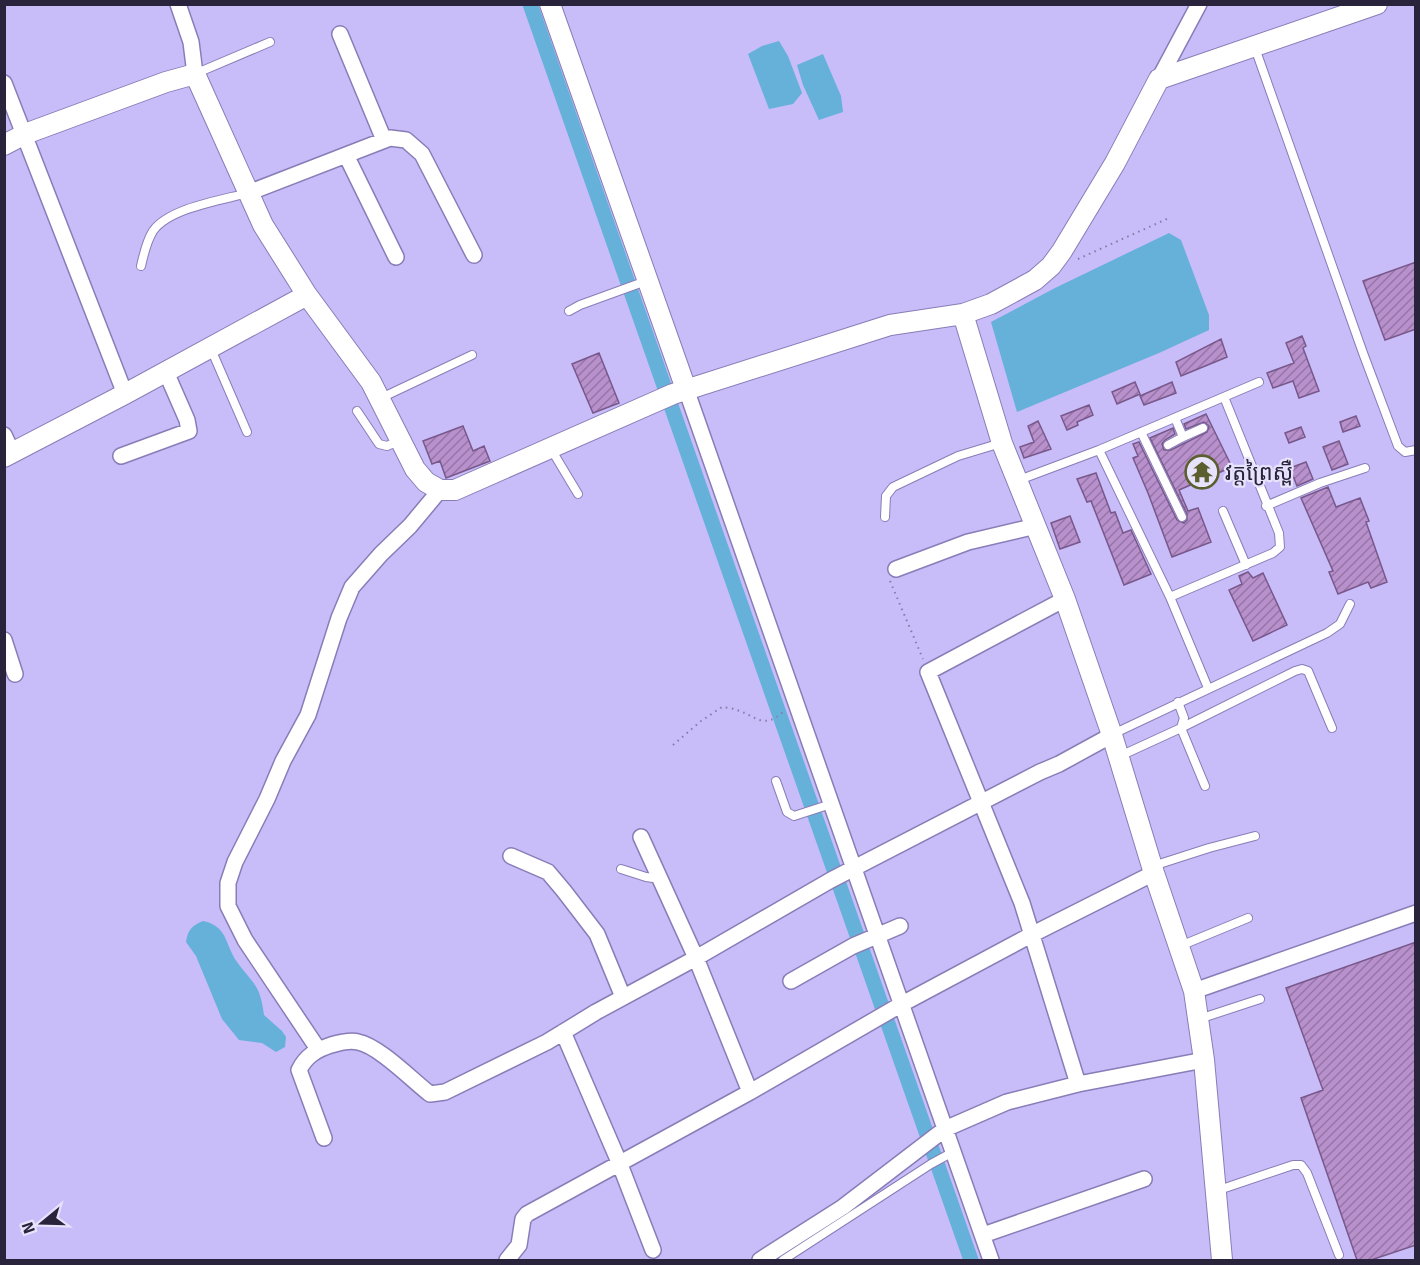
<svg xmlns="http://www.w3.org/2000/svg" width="1420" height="1265" viewBox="0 0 1420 1265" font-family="Signika,'Noto Sans Khmer',sans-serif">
<defs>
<pattern id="building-hatch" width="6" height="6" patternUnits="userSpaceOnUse" patternTransform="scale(1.5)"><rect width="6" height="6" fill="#b790cc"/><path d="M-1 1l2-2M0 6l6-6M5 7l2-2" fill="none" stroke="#9575a7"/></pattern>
</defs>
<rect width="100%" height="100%" fill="#c8bcf9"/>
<path fill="#65b1da" d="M779,41L788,56L802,93L793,104L769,109L748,54L762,46Z
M823,54L841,96L843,112L819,120L803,85L797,65Z
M1169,233L1181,240L1209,315V330L1159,353L1017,412L991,322L1055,288Z
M203,921C228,926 225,945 237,962C254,985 260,984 264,1015L282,1031L286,1037L285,1047L276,1052L262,1043L239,1040L222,1019L196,956L186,942C188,930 191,926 203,921Z"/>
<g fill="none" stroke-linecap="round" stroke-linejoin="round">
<path stroke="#65b1da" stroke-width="15" d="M530,4L971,1260"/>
</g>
<path fill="url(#building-hatch)" stroke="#78588a" stroke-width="1.5" d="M1416,262V329L1385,340L1363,281Z
M1302,336L1306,346L1303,348L1319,391L1299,398L1293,381L1273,388L1267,373L1294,363L1286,343Z
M1221,339L1227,357L1181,376L1176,362Z
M599,353L619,403L593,413L572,364Z
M1135,382L1140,394L1117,404L1112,392Z
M1172,382L1176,393L1144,405L1140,396Z
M1089,405L1093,415L1077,422L1078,425L1067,430L1061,416Z
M1206,414L1232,467L1179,490L1188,511L1198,508L1211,542L1172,557L1148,493L1133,458L1138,456L1133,444L1139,442L1177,520L1184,523L1187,520V514L1150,438L1173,428L1175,434L1165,440L1162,444L1164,450H1171L1207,432L1209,426L1204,422L1186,429L1184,424Z
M1356,416L1360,426L1343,432L1340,422Z
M1038,421L1051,449L1024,458L1020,447L1034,442L1028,426Z
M463,426L473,451L484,446L490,461L446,478L440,461L432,464L423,441Z
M1301,427L1305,437L1289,443L1285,433Z
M1339,441L1348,464L1332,470L1323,447Z
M1306,462L1313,479L1297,486L1290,468Z
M1096,473L1111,513L1115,512L1123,533L1131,530L1151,574L1124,585L1091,501L1087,502L1077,479Z
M1328,487L1336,507L1360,498L1369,521L1366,522L1387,582L1371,588L1368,582L1338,594L1329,572L1333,571L1301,498Z
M1070,516L1080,542L1060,549L1051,523Z
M1248,572L1253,578L1263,573L1287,625L1253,641L1229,590L1242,584L1239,576Z
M1416,942V1245L1371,1260H1357L1301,1098L1323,1090L1286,988Z"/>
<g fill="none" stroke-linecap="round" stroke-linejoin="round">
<defs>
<path id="service" d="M1255,48L1363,353L1398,446L1405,452L1416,450
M197,73L270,42
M141,266C144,254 146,242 153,231C169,208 222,200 248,193
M569,311L580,305L646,281
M211,349L247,432
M381,398L472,355
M357,411L379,444L387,446L399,441
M1141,432L1182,517
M1183,437L1203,428
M1168,445L1183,437L1175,418
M551,449L578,494
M1099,450L1170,597L1208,688
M1019,480L1099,450L1259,382
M1266,506L1320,483L1365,468
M1223,511L1246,565
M885,517L886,496L893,487L958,456L1001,443
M1170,597L1273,553L1280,547L1279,533L1224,397
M1113,734L1327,633L1340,624L1350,604
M1120,756L1181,728L1184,718L1178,702
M776,781L787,812L794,816L831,804
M1205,786L1181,728L1295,671L1302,669L1308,671L1332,728
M1153,866L1209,848L1255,836
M621,869L646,877L660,879
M1180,946L1248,918
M1199,1019L1260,999
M1216,1191L1293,1165H1301L1307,1173L1339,1255
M783,1260L931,1164L953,1152"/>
<path id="minor" d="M178,4L191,42L195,74
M340,34L384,140
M1159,79L1199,4
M4,83L125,394
M346,155L396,257
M248,193L390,138L406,140L422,154L474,255
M686,389L991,1260
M4,435L12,452
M121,456L189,431L187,420L166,372
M896,569L968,542L1036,526
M1065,599L928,672L1022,903L1078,1084
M4,640L15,674
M641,837L696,958L750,1092
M511,856L548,872L564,891L597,934L623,997
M791,981L853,946L900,926
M1194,991L1416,913
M563,1032L619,1162L653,1250
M318,1049L245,940L228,906V883L235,862L267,799L283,761L308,715L339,618L352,587L381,554L410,526L440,490
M324,1138L299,1070C306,1056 316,1050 331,1045C338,1043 351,1040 358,1042C379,1046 412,1080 430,1094L445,1092L547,1042L596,1012L696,958L831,880L1040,772L1059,764L1112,735
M983,1235L1144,1179
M507,1260L519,1245L523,1219L527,1214L750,1092L902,1004L1033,934L1154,873
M760,1260L843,1207L945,1129L1007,1102L1078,1084L1204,1060"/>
<path id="tertiary" d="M550,4L686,389
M4,145L25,134L166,82L195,74L263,225L307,295L371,382L415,469L426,482L440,490H455L673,394L890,325L963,314L991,304L1035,280L1051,266L1062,251L1115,163L1159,79L1377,4
M963,314L1002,443L1065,599L1112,735L1154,873L1194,991L1204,1060L1222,1260
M4,457L125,394L307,295"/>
</defs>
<use href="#service" stroke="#897db7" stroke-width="10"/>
<use href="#minor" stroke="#897db7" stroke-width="18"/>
<use href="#tertiary" stroke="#897db7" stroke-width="22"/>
<path stroke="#847ba8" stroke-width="2" stroke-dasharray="1.5 4.5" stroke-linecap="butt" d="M1078,259L1169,218
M890,581L923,659
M673,745L701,721L722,707C727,708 733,708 737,710C756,716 763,730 783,712"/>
<use href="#service" stroke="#fff" stroke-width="8"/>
<use href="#minor" stroke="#fff" stroke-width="15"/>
<use href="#tertiary" stroke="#fff" stroke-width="20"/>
</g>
<defs>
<symbol id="temple-ring" viewBox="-11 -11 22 22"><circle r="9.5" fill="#e7e3fc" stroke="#5b5f2d" stroke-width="1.5"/><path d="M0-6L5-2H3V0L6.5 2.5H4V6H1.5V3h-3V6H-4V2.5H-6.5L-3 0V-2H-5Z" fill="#5b5f2d"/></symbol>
</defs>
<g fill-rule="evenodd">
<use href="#temple-ring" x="1183" y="453" width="38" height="38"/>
</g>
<g text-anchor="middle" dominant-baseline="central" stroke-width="4.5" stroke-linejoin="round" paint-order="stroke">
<g font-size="22" fill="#29243b" stroke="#e7e3fc" text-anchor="start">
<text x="1225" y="472">វត្តព្រៃស្ពឺ</text>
</g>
</g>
<rect width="1420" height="1265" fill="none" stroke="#29243b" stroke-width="12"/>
<g transform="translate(42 1223) rotate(251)" stroke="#e7e3fc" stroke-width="4.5" paint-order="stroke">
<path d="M0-4.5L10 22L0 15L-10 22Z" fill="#29243b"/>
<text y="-9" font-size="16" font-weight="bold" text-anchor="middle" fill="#29243b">N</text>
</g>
</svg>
